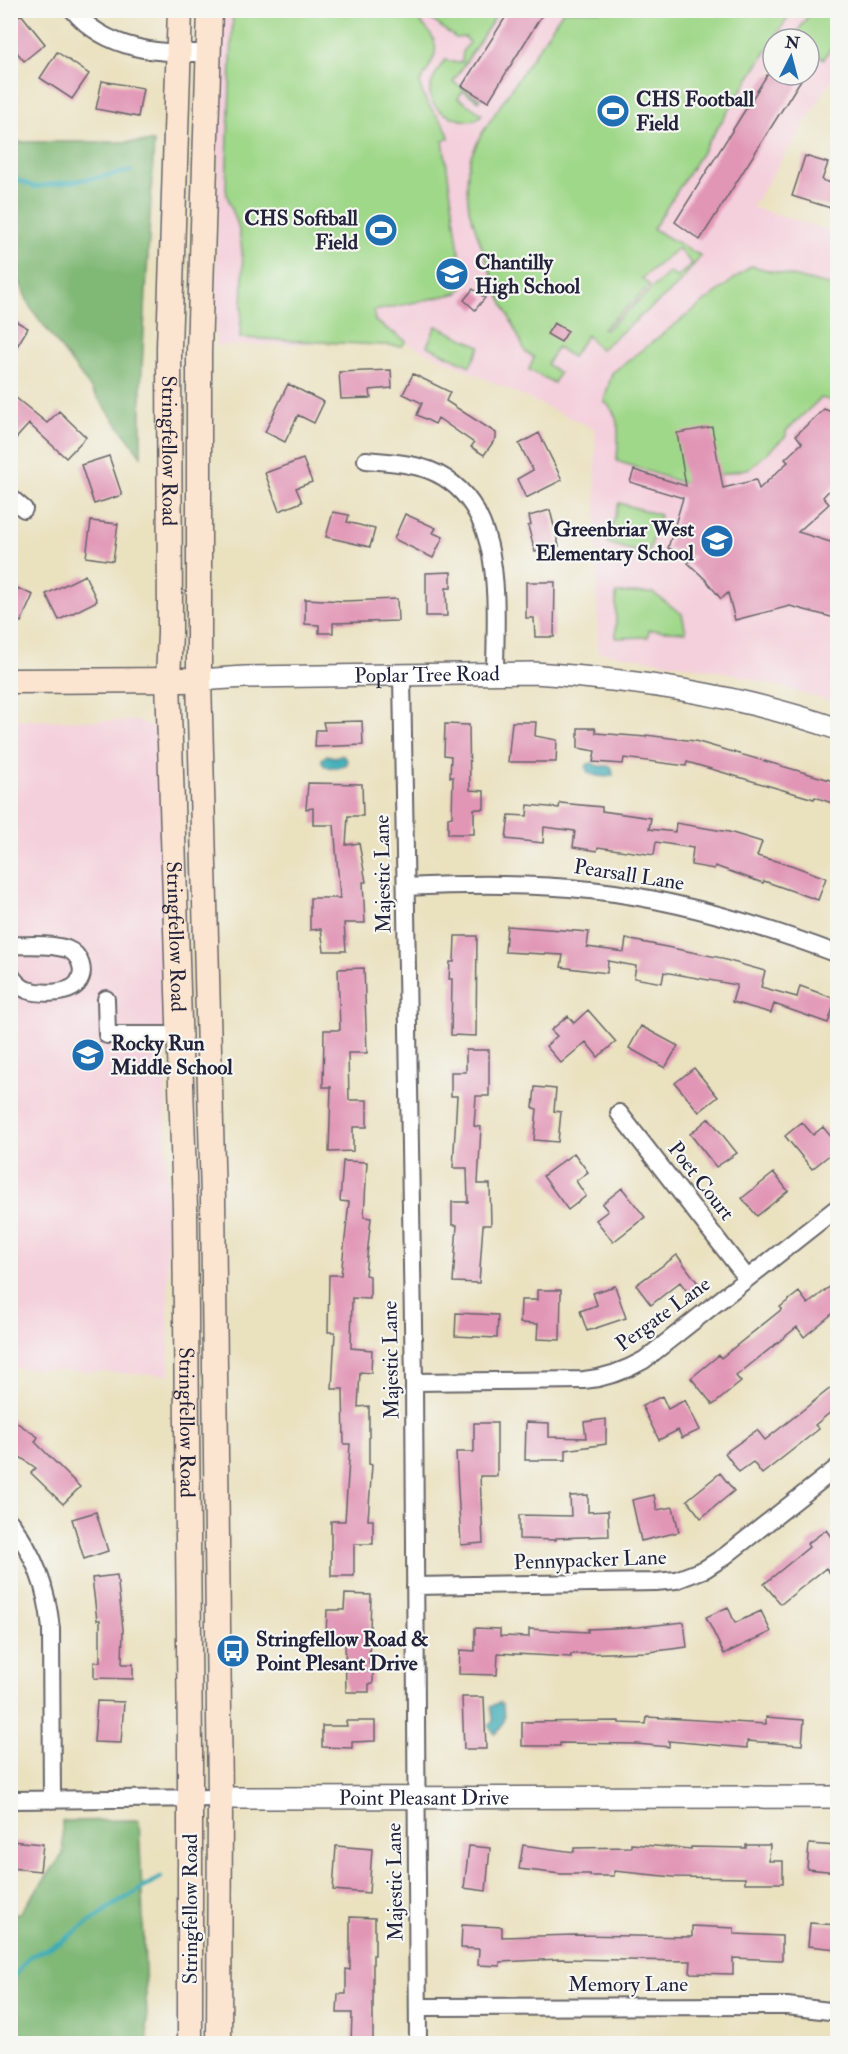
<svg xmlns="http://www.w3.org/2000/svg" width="848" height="2054" viewBox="0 0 848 2054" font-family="'IM FELL Double Pica',serif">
<rect width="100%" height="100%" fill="#f6f6f2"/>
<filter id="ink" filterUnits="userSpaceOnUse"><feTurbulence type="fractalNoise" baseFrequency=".0167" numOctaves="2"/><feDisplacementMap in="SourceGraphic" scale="12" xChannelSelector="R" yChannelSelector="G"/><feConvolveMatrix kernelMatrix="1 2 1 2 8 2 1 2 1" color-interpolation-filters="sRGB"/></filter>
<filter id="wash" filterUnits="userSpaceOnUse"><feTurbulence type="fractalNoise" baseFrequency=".008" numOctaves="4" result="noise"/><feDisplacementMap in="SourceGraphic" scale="24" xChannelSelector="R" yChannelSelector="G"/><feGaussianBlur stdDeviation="1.35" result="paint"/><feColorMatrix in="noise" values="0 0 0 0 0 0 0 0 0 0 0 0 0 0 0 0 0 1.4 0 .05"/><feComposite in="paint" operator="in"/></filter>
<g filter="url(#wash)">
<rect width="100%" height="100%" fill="#eae1bf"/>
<path fill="#f4cfdc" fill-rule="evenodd" d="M220,11H837V72L752,207L837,233V703L734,674L685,665L598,652L595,429L402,341L216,346ZM773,39H809V75H773Z
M11,720L139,721L154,728L161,742L169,1375L11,1368Z"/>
<path fill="#a0d88a" stroke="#617d62" stroke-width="1.5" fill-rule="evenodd" d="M233,11H407C418,20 439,35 435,53C433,63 425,74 420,83C424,110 446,118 449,138L443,140L464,285L458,293L374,311L375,321L406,341L402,346L240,338C242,303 246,265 239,231C237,216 226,202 226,187Z
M420,11H499L453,82L480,99L479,101L463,91L458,98L482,114L476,120C459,124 428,111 430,90C432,79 438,69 445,60L457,63L462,62L463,50L468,45L469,42L465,37L456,38Z
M563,11H792L653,229L701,256L675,288L600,350L587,335L572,357L557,347L547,364L559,373L554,383L529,370L534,357L526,353L497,291L469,210L467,187L468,169L471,156L482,133ZM678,248L692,264L676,278L670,272L609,327L605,330L603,329L650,286L642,278Z
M811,11H837V38L824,59L809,49V39H793Z
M751,266L837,287V402L821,398L786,431V436L750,468L683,483L617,461C618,440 623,416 604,401L612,373Z
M436,326L480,346L470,366L427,346Z
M619,503L660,515L648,555L607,543Z
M616,593H653L682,614L686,632L649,630L648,637L616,638Z"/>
<path fill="#80b876" stroke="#516d58" stroke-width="1.5" d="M10,127L17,142H154L141,387V456L30,307L11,261Z
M139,1820L148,2043H11V1914L20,1913L63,1854L62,1821Z"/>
<path fill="#3aabb5" stroke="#2e6678" stroke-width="1.5" d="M327,755L334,757L342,755L347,760V764L338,768L326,767L322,763V759Z
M592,763L598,766H610L612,768L613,775C606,779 596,776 588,773L586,767L588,764Z
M499,1702L503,1705C504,1717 506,1725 495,1734L489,1726L493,1721L491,1707Z"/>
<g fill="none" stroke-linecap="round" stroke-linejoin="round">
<path stroke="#3aabb5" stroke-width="4.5" d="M10,177L35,187L95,178L130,171
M10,1983L29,1957L61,1942L114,1905L161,1877"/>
</g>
<g id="blocks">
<path fill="#e196b6" d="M510,10H545L488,102L462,86Z
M21,14L45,44L24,61L10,44V23Z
M57,52L89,74L72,99L40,78Z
M767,75H804L700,240L675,222Z
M102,81L143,88L138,117L96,109Z
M805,156L828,163L822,180L837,185V210L792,196Z
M473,289L485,298L475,310L464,300Z
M10,318L28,328L10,358Z
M554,323L568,331L561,342L547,334Z
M391,370L392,388L370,390L371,398L341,399L339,372Z
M413,374L450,392L446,401L496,433V438L484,455L471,447L474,443L438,418L435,424L417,415L422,403L403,394Z
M288,384L324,402L314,423L298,415L285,442L265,432Z
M10,393L47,423L59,411L86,437L66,458L29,424L10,445Z
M824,409L837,414V482L823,497L829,504L798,532L837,544V610L835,618L790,606L735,620L728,593L721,599L705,579L688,563L695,557L668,548L683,498L630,482L634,470L686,486L677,433L712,427L723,488L756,480L759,489L788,462L785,459L802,443L796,435Z
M539,433L562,480L526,498L517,479L533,470L519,444Z
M109,456L122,495L94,504L81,465Z
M303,459L312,482L296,488L302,502L279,511L265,473Z
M550,510L559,546L535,552L528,526L531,525L529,516Z
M333,512L349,515L347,522L375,529L370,547L326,537Z
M405,514L436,528L433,533L443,537L433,558L394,539Z
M91,521L118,524L113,561L86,557Z
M451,572V588H446L447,616H426V573Z
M85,575L97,601L59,620L46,594Z
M526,582H555L554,637H535L534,618H526Z
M10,585L33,595L21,622L10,617Z
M305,599L344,601L397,599L398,621L333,623V633H319V625L305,624Z
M362,721L363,745L315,747L316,730H325L323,722Z
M512,722H536L535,736L557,740L556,762H508Z
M445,724L469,725L470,790L484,791V809H474V834H448V818L452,817L453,777H450L451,756L444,755Z
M578,728H595L596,733L646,737V735L695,741L830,780L837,782V805L815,797L814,799L687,762L686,766L624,758L623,764L593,762L595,751L578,748Z
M308,783L362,784L363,816H348L346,845L359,843L366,882H363L365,923H344L346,951H324L321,929L310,930V898H340L334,825H313V808L306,809Z
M560,803L602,807V811L651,818L649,829L675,832L676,823L729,832L762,842L757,856L791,865L826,878L818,900L764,881L763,883L715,866L714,869L691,865L693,848L656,842L654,855L598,847L597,851L573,847L575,831L544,827L543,843L506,839L509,815L527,816L528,805L559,808Z
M507,926L589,932L587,947L624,952L626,939L722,958V959L765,971L761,987L797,997L800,986L836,999L828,1023L774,1004L771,1013L732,1002L737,985L664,972L662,983L634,978L636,966L608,961L607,973L561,967L563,955L505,952Z
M455,936H477L476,1036L451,1035L452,979H449L450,962H454Z
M364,968L367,1053H348L349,1100H367V1127H353V1151L329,1152L331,1087H323L324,1030H340L338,969Z
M588,1010L616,1042L598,1057L586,1042L561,1063L546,1046L557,1036L551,1030L568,1016L574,1023Z
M641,1026L678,1046L665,1068L629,1048Z
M466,1050H489V1096H476L474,1126L481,1127L478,1184H490L491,1225H483L479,1283L453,1282L457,1225H452V1202H468L467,1168H453L457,1096H451V1072H466Z
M694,1068L718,1097L699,1112L675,1083Z
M535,1087L556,1089L554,1111L561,1112L558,1142L534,1140L537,1109L533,1108Z
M709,1118L737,1153L716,1167L690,1134Z
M802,1122L813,1135L823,1127L837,1144V1149L812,1169L785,1136Z
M574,1153L588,1172L576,1181L586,1196L568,1210L543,1176Z
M343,1161L367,1162L364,1217L371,1218L365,1275L370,1276V1299L352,1298L351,1348L372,1350L371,1373L360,1372L358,1407L369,1406V1464L372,1465L368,1520H373V1544H354V1576H331V1521H345L350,1444H344L343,1389H332L335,1332H328L329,1275H341L349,1202L340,1201Z
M774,1173L788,1191L757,1216L742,1198Z
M622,1188L645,1217L613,1242L596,1220L608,1211L602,1204Z
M677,1255L703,1290L692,1298L680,1282L651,1305L636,1285Z
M837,1281V1310L804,1337L797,1327L736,1376L741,1382L713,1405L691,1378L719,1355L721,1358L782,1309L780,1307L799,1292L808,1304Z
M615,1286L626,1318L587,1331L580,1311L597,1305L593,1293Z
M537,1290H561L560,1340L537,1339L538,1324L520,1323L521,1300H537Z
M456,1313L498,1315L497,1338L455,1336Z
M837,1383V1407L815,1425L819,1429L762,1474L753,1462L739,1472L725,1453L757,1430L765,1440Z
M662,1396L668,1409L685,1400L700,1430L682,1438L678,1430L659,1440L642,1406Z
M10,1418L38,1437L35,1442L80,1487L63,1504L31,1473L36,1468L10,1450Z
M606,1419V1444L566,1450V1460H525L526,1422L549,1423V1437L586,1438L584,1422Z
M474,1423H497V1476H480L483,1543L461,1545L456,1452H474Z
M720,1473L734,1491L701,1518L687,1500Z
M588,1495V1512L608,1511L609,1536L556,1538V1540L519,1539V1515L571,1516L570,1496Z
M654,1495L657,1510L673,1507L679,1532L641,1541L632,1500Z
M96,1512L108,1551L84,1559L72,1519Z
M826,1530L837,1545V1583L826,1568L781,1604L764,1584L809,1547L807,1544Z
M117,1575L123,1629L122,1664H133V1679L94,1678V1662H100V1620H97L92,1578Z
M345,1594L371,1595L369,1664H373V1684H369V1692H346L345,1638L326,1637L327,1610H344Z
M728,1607L735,1623L761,1611L771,1632L724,1654L706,1617Z
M684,1622L687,1647L648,1652L571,1654V1657L498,1653L497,1675L459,1674L460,1650L475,1651V1628L500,1629V1636L529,1637V1629L588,1632V1629L638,1627Z
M462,1697H484L486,1749H464Z
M97,1701L124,1702L121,1743L94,1742Z
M647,1717L766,1724V1717L804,1720L802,1745L747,1741V1748L669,1741V1747L637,1744L560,1743V1746H522V1722L619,1721V1723L646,1724Z
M346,1721H375V1741L352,1742V1748L322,1747V1726H347Z
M10,1841L43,1844L40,1871L10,1868Z
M631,1844L691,1849V1847L746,1848V1845H770L769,1861H783V1883H745V1878L674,1877L614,1871V1876H590V1874H561L519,1869L523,1845L574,1852V1848L631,1847Z
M809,1844L837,1846V1872L807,1869Z
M336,1846L372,1849L369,1893L333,1890Z
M469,1846L490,1848L486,1891L464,1888Z
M350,1917L375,1918V1955H373V2043H351L352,2013H337L338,1994H346V1969L350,1970Z
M810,1923L837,1925V1949L808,1946Z
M462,1925L502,1927V1937L576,1935L692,1937V1926L734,1928V1934L782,1936V1960L733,1958V1974L690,1973L691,1961L560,1959L500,1962V1966L478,1965L479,1949L461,1948Z"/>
</g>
</g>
<g filter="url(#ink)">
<use href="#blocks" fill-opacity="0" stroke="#686569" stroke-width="1.5"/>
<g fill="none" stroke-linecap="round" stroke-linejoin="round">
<defs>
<path id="minor" d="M73,10C106,51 161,54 209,53
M366,460C387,462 410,463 429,470C508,501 495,607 495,674
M10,497L24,509
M402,676L414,1382L418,2044
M406,887C467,884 529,883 590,890C675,899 758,924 838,954
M10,945C28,946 49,943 67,949C80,954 87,972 77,984C67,995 40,994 27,990C20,987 14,981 10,974
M106,999L107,1035H180
M619,1113L747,1278
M414,1382L584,1380C606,1378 625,1371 644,1360L838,1207
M10,1522C35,1555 47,1588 51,1629L52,1800
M415,1586L656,1582L676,1580L705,1569L725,1556L838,1467
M10,1800L220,1798
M419,2007L787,2006L838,2012"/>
<g id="tertiary">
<path id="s1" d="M199,680L245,677L534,673C638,680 739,695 838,729"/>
<path id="s2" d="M220,1798L838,1797"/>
</g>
<g id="secondary">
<path id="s3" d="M180,10L169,347L170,632L168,680L185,1208L190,1752V2044"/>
<path d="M210,10L199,352V680L213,1199L220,1798L219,2044"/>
<path d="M10,681L185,680"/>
</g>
</defs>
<use href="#minor" stroke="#686569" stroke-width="20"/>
<use href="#tertiary" stroke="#686569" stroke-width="24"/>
<use href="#secondary" stroke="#686569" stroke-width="27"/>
<use href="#minor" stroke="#fff" stroke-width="16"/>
<use href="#tertiary" stroke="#fff" stroke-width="21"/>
<use href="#secondary" stroke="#fce5d0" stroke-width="24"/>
</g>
</g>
<defs>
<symbol id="stadium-disc" viewBox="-11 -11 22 22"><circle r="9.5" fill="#1f6fb2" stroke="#f6f6f2"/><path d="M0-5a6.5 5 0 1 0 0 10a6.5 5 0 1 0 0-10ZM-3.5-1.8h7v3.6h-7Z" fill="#fff"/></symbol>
<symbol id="school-disc" viewBox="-11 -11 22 22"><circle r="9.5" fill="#1f6fb2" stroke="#f6f6f2"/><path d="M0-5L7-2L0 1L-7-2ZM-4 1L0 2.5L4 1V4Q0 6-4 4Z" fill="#fff"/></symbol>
<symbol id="bus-disc" viewBox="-11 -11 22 22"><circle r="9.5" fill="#1f6fb2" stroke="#f6f6f2"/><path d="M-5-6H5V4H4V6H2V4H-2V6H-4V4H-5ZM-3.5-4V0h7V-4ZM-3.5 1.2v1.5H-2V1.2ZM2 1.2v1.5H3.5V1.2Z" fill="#fff"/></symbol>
</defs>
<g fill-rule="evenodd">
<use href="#stadium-disc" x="594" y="92" width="38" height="38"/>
<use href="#stadium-disc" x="362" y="211" width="38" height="38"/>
<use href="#school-disc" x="433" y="255" width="38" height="38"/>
<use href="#school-disc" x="698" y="522" width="38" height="38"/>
<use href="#school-disc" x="69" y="1036" width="38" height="38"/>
<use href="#bus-disc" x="214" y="1632" width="38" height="38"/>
</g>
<g text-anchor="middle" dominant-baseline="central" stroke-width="4.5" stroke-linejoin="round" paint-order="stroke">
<g font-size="21" font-weight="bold" fill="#22223b" stroke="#f6f6f2" text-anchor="start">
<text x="636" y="99">CHS Football<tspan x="636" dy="24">Field</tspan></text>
<text x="358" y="218" text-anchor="end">CHS Softball<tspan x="358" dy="24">Field</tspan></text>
<text x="475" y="262">Chantilly<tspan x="475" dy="24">High School</tspan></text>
<text x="694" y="529" text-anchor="end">Greenbriar West<tspan x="694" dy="24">Elementary School</tspan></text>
<text x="111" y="1043">Rocky Run<tspan x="111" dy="24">Middle School</tspan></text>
<text x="256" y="1639">Stringfellow Road &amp;<tspan x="256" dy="24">Point Plesant Drive</tspan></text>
</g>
<g font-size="21" fill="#22223b" stroke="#f6f6f2">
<text stroke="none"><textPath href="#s3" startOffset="441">Stringfellow Road</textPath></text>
<text stroke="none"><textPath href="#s1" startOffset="228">Poplar Tree Road</textPath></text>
<text transform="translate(383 874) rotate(-91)">Majestic Lane</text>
<text transform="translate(629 875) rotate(9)">Pearsall Lane</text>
<text stroke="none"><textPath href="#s3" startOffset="927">Stringfellow Road</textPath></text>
<text transform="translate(701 1181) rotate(52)">Poet Court</text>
<text transform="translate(663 1314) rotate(-36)">Pergate Lane</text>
<text transform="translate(391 1360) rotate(-91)">Majestic Lane</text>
<text stroke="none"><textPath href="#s3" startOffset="1413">Stringfellow Road</textPath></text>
<text transform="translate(590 1560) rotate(-2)">Pennypacker Lane</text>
<text stroke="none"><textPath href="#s2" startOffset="204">Point Pleasant Drive</textPath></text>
<text transform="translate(395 1882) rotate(-91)">Majestic Lane</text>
<text transform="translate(190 1909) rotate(-90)">Stringfellow Road</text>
<text x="628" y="1984">Memory Lane</text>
</g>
</g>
<rect width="848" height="2054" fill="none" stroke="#f6f6f2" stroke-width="36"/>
<g transform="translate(791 57) rotate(6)"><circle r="28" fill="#f6f6f2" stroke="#a1a1a9" stroke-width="1.5"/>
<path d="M0-4.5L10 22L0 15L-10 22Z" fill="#1f6fb2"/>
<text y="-9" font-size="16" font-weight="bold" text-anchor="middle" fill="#22223b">N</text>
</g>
</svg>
